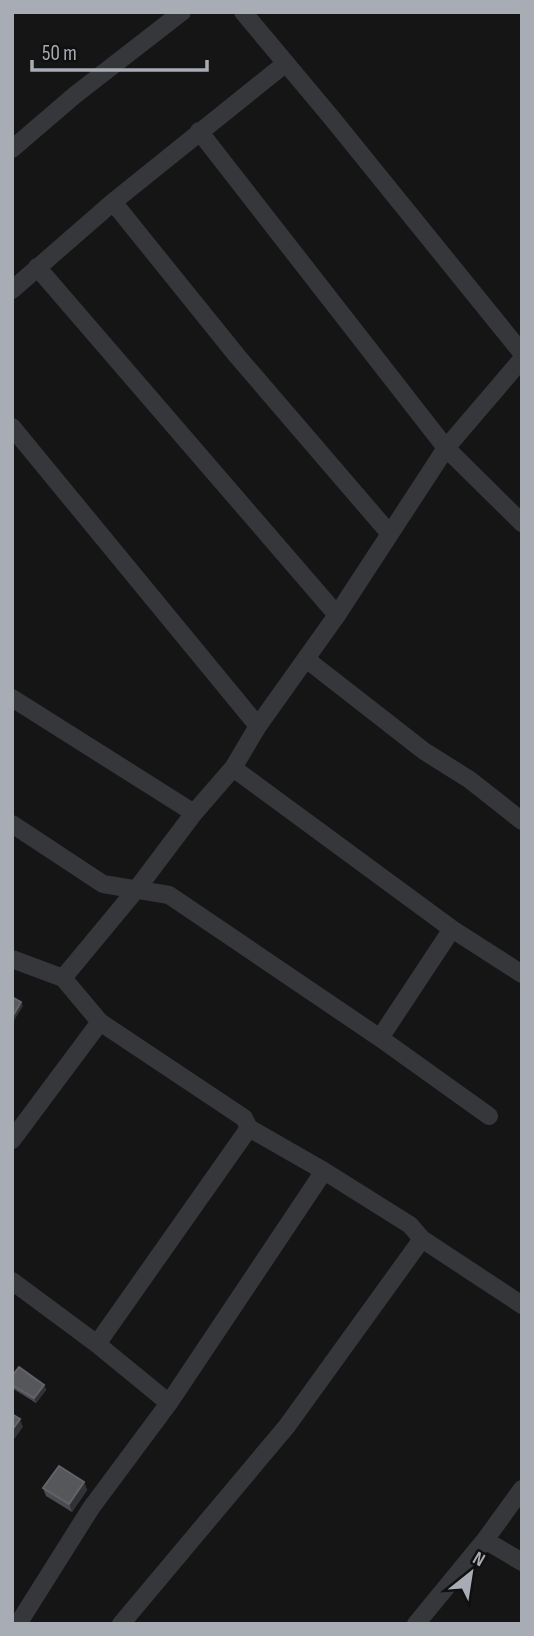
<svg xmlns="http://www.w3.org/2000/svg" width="534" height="1636" viewBox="0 0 534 1636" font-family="'Sofia Sans Condensed',sans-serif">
<rect width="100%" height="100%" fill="#151516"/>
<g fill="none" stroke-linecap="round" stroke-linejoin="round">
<path stroke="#36373b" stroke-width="18" d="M243,12L331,117L522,353
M199,131L446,448L522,523
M12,149L75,95L182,12
M113,202L238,357L390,534
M37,267L337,615
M12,290L113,202L286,63
M12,427L258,726L337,615L446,448L522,359
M306,659L424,751L470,780L522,821
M12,698L194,813
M233,768L452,929L522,974
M12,824L103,884L169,895L380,1038L489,1116
M12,959L63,978L100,1022L244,1118L249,1128L324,1171L410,1225L422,1239L522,1305
M63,978L136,890L194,813L233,768L258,726
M380,1038L452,929
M12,1140L100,1022
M12,1281L97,1344L169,1403
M97,1344L249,1128
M485,1540L522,1562
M18,1624L91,1508L169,1403L324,1171
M121,1624L287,1426L422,1239
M416,1624L485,1540L522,1489"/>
</g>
<path fill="#4b4c51" d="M12,1376L44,1385L46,1390L36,1403L12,1388Z
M84,1482L87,1490L72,1512L46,1496L43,1488Z"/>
<path fill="#313235" d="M21,1002L23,1006L13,1022L12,1017Z
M44,1385L46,1390L36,1403L34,1398Z
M20,1419L23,1427L12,1442V1430Z
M84,1482L87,1490L72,1512L69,1504Z"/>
<path fill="#55575b" stroke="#626469" stroke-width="2" d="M12,997L21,1002L12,1017Z
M19,1367L44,1385L34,1398L12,1385V1376Z
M12,1414L20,1419L12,1430Z
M59,1466L84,1482L69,1504L43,1488Z"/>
<rect width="534" height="1636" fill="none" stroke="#a8adb5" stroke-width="28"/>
<g transform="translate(471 1573) rotate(30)" stroke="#101011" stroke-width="5" paint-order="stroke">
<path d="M0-5L12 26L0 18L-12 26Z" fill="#a8adb5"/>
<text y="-10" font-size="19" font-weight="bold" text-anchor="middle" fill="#a8adb5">N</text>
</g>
<path d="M32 60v10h175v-10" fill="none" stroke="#a8adb5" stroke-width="3.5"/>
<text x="42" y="60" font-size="21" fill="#a8adb5" stroke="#101011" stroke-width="5" paint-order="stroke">50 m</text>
</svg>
